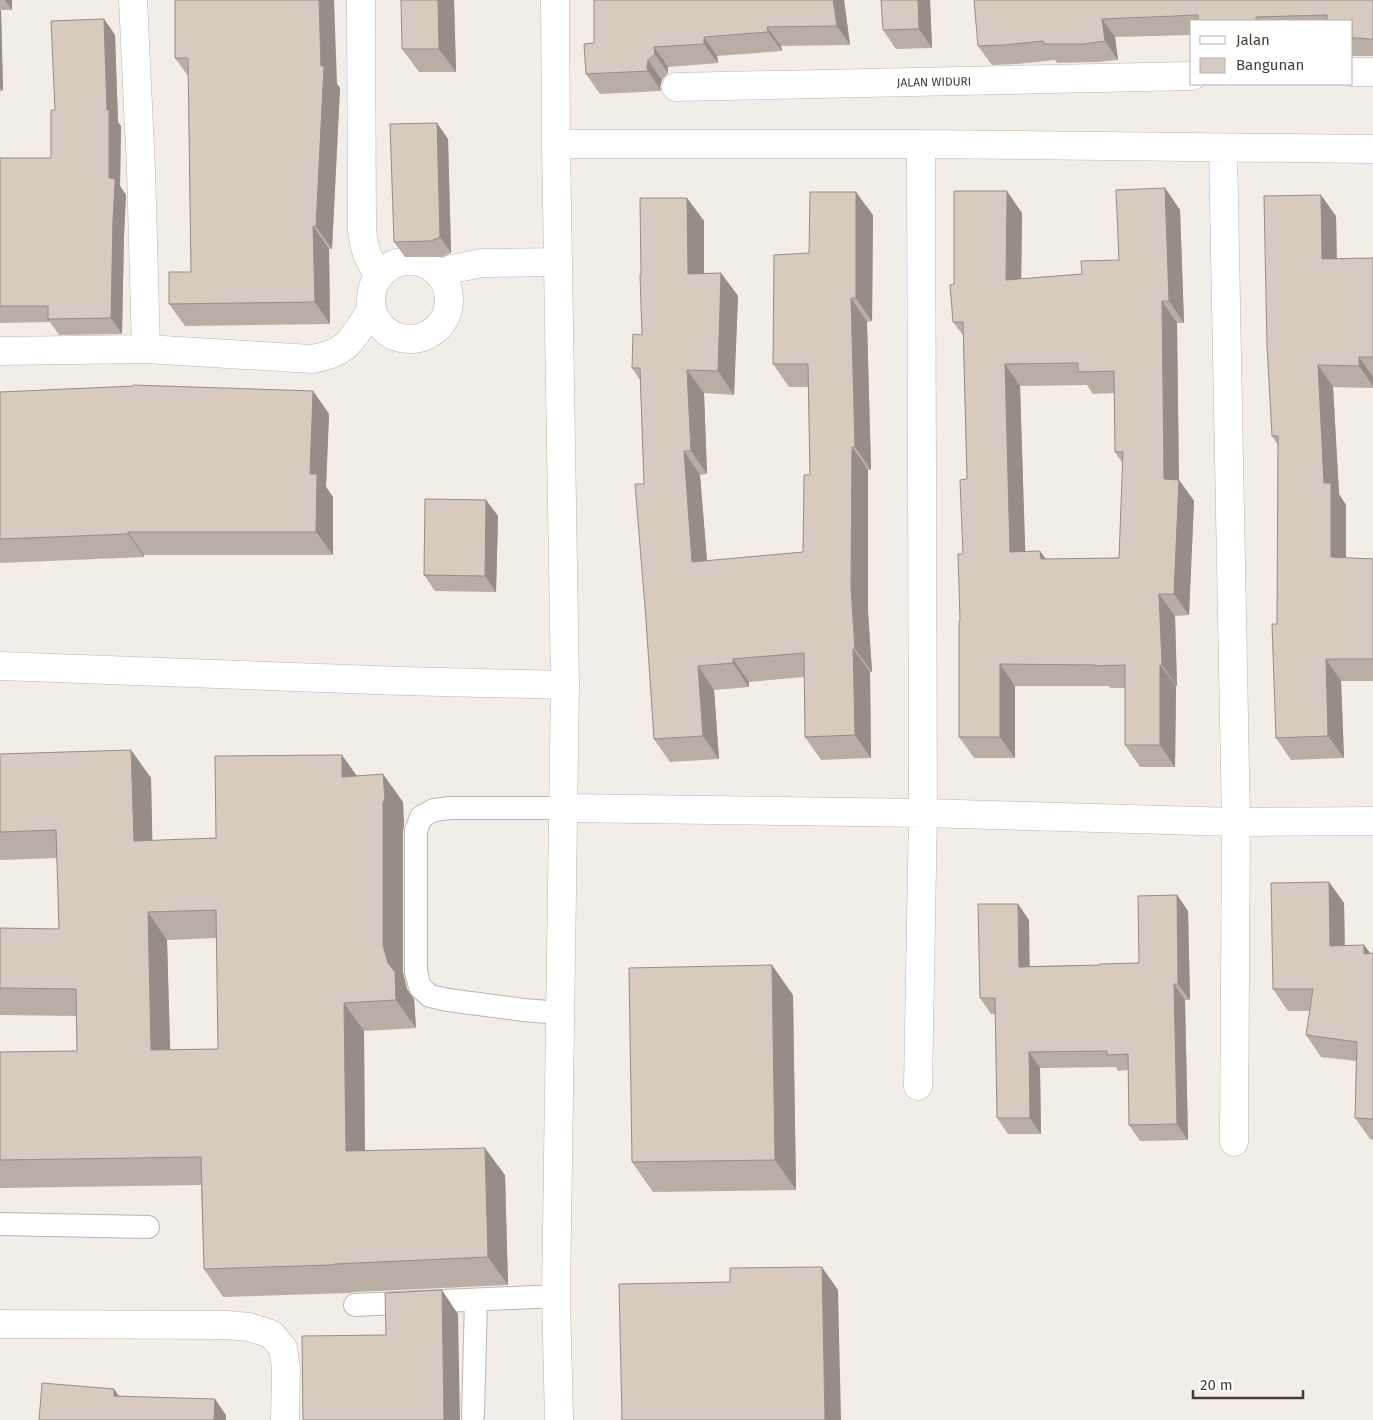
<svg xmlns="http://www.w3.org/2000/svg" width="1373" height="1420" viewBox="0 0 1373 1420" font-family="'Fira Sans',sans-serif">
<rect width="100%" height="100%" fill="#f2ede6"/>
<g fill="none" stroke-linecap="round" stroke-linejoin="round">
<defs>
<path id="lane" d="M560,1013L524,1010L448,1000L430,996L420,987L416,972V831L421,817L434,810L450,808H564
M0,1224L148,1227
M355,1305L556,1296
M473,1415L476,1300"/>
<path id="street" d="M133,0L141,169L146,349
M361,0L362,230C365,252 367,257 379,275
M555,0L556,144L565,685L556,1296L559,1420
M1352,72H1373
M676,87L1192,76
M556,144H921L1373,149
M1223,148L1236,822L1234,1142
M371 300a39 39 0 1 1 78 0a39 39 0 1 1-78 0Z
M441,276L452,269L482,263L558,262
M0,351L146,349L312,359C349,353 353,338 372,308
M0,666L402,681L565,685
M564,808L923,813L1236,822L1373,821
M918,1086L923,813L921,144
M0,1324L227,1325L249,1327L271,1334L283,1348L286,1368L285,1420"/>
</defs>
<use href="#lane" stroke="#beb4a9" stroke-width="24"/>
<use href="#street" stroke="#beb4a9" stroke-width="29"/>
<use href="#lane" stroke="#fff" stroke-width="22"/>
<use href="#street" stroke="#fff" stroke-width="28"/>
</g>
<path fill="#b9aea4" fill-rule="evenodd" d="M0,0H12V10H1L3,91H0Z
M175,0L337,84L340,88L332,249H329L330,324L185,326L169,304L191,272L188,76L175,58Z
M454,0L456,72H419L402,49Z
M844,0L850,45L781,46L782,51L717,56L718,63L668,67V73L662,80L660,87L661,91L600,94L586,74L594,43Z
M881,0H930L932,48L896,49L883,30Z
M974,0H1373V56H1352V21H1192V35L1115,37L1118,60L1097,62L1057,63L1055,60L1017,64L992,65L978,46Z
M104,19L115,35L118,122L121,126L120,186L126,195L124,235L122,334L59,335L50,322L0,323V158H51L55,110Z
M437,123L448,139L451,253L442,257H405L394,242Z
M1165,188L1180,210L1184,323H1177L1179,480L1194,501L1189,615L1175,616L1177,686H1176L1175,767H1140L1125,745V688H1110L1109,686H1015V758H974L959,737L960,621L967,479L963,335L953,322L954,284L1022,213L1021,279L1082,274L1119,260ZM1087,385L1093,394L1114,393L1115,452L1123,464L1119,558L1046,559L1040,551H1025L1020,386Z
M687,198L704,221V273H721L738,296L734,395L704,393L707,474L700,475L707,561L803,552L810,475L808,387H789L773,364L809,253L873,215L872,321L867,322L871,470H868V611L872,672H870L871,758L821,760L805,737L804,677L749,682V687L714,690L719,759L670,762L654,739L640,380L632,368L642,335L641,275Z
M1336,216L1337,259L1373,258V388L1333,387L1339,494L1346,505V558L1373,559V681H1341L1344,758L1291,760L1276,738L1278,445L1272,436Z
M313,391L329,414L326,487L333,497V555H144V557L0,563V392Z
M486,500L498,516L496,592L435,591L424,575Z
M131,750L151,778L152,841L216,838L357,776L403,802L404,826L403,831V972L407,989L414,999L416,1028L364,1031L365,1151L505,1175L508,1285L354,1292L350,1293L223,1297L204,1269L201,1185L0,1188V1052L77,1051L76,1016L0,1015V928L59,929L57,858L0,860V754ZM217,938L218,1049H170L167,940Z
M1329,882L1344,903L1345,945H1364L1370,953H1373V1140L1370,1139L1355,1118L1356,1061L1321,1057L1306,1035L1310,1011H1288L1273,989Z
M1177,895L1188,911L1190,1000H1185L1188,1140L1140,1141L1129,1125L1128,1070L1118,1071L1116,1067L1040,1068L1041,1134H1008L997,1118L995,1014H991L980,998L1029,920V966L1100,965L1139,963Z
M793,995L796,1190L653,1192L632,1162Z"/>
<path fill="#968d86" d="M5,0H12V10Z
M319,0H334L337,84L340,88L332,249L316,227L321,66Z
M438,0H454L456,72L439,49Z
M833,0H844L850,45L837,26Z
M918,0H930L932,48L919,29Z
M0,9L1,10L3,91L0,87Z
M104,19L115,35L118,122L121,126L120,186L126,195L124,235L122,334L111,318L109,178Z
M1102,19L1115,37L1118,60L1105,41Z
M767,27L781,46L782,51L768,32Z
M704,37L717,56L718,63L704,44Z
M654,47L668,67V73L655,54Z
M648,60L662,80L660,87L661,91L648,71L647,67Z
M437,123L448,139L451,253L440,237Z
M1165,188L1180,210L1184,323L1169,301Z
M1007,191L1022,213L1021,302L1006,280Z
M856,192L873,215L872,321L856,298Z
M1321,195L1336,216L1337,281L1322,259Z
M687,198L704,221V297L688,274Z
M313,226L329,249L330,324L315,302Z
M721,273L738,296L734,395L718,371Z
M851,298L867,322L871,470L855,447Z
M1162,301L1177,323L1179,488V480L1194,501L1189,615L1174,594L1164,479Z
M1359,357L1373,377V386L1359,366Z
M1005,364L1020,386L1026,574L1010,552Z
M1318,365L1333,387L1339,494L1346,505V578L1331,557L1324,483Z
M687,370L704,393L707,474L691,451Z
M313,391L329,414L326,487L333,497V555L316,532L310,474Z
M852,447L868,470V611L872,672L855,649L851,588Z
M684,451L700,475L709,585L692,562Z
M486,500L498,516L496,592L485,576Z
M128,532L144,555V557L128,534Z
M1040,551L1055,573L1041,559Z
M1159,594L1175,616L1177,686L1162,665Z
M853,649L870,672L871,758L855,735Z
M733,659L749,682V687L733,663Z
M1326,659L1341,681L1344,758L1328,736Z
M1000,664L1015,686V758L1000,737Z
M1160,665L1176,686L1175,767L1160,745Z
M698,666L714,690L719,759L703,736Z
M131,750L151,778L153,869L134,841Z
M342,755L362,783L342,777Z
M383,774L403,802L404,826L403,831V972L407,989L414,999L416,1028L396,1000L383,945Z
M1329,882L1344,903L1345,967L1330,946Z
M1177,895L1188,911L1190,1000L1178,984Z
M1018,904L1029,920L1030,982L1019,967Z
M148,912L167,940L171,1077L151,1050Z
M1364,945L1373,957L1364,954Z
M772,965L793,995L796,1190L775,1160Z
M1174,984L1185,1000L1188,1140L1177,1124Z
M344,1003L364,1031L365,1179L346,1151Z
M1029,1052L1040,1068L1041,1134L1030,1118Z
M485,1148L505,1175L508,1285L488,1257Z
M822,1267L838,1290L841,1420H825Z
M442,1290L458,1314L460,1420H444Z
M114,1389L125,1405L114,1396Z
M215,1399L226,1415V1420H214Z"/>
<path fill="#d7cabf" stroke="#968d86" fill-rule="evenodd" d="M175,0H319L321,66H324L316,227L313,226L315,302L169,304V272H191L188,58H175Z
M401,0H438L439,49H402Z
M594,0H833L837,26L767,27L768,32L704,37V44L654,47L655,54L648,60L647,67L648,71L586,74L584,44L594,43Z
M881,0H918L919,29L883,30Z
M974,0H1373V39H1367L1360,38H1352V21H1327V15L1256,17V21H1198V15L1102,19L1105,41L1084,44H1044L1043,41L1004,45L978,46Z
M104,19L107,110H109V178L115,179V185L113,219L111,318L48,319V306H0V158H51V110H55L51,21Z
M437,123L440,237L431,241L394,242L390,124Z
M1165,188L1169,301H1162L1164,479L1179,480L1174,594H1159L1162,665H1160V745H1125V665L1095,666V665L1000,664V737H959V621H960L958,554H963L960,480L967,479L963,322H953L950,285L954,284V191H1007L1006,280L1082,274L1081,261L1119,260L1116,190ZM1078,363V372L1114,371L1115,452H1123L1119,558L1041,559L1040,551L1010,552L1005,364Z
M810,192H856V298H851L855,447H852L851,588L855,649H853L855,735L805,737L804,653L733,659V663L698,666L703,736L654,739L646,620L635,484H644L640,368H632L633,334L642,335L640,275H641L640,198H687L688,274L721,273L718,371L687,370L691,451H684L692,562L803,552L804,475H810L808,364H773L774,255L809,253Z
M1321,195L1322,259L1373,258V357H1359V366L1318,365L1324,483H1331V557L1373,559V659H1326L1328,736L1276,738L1272,624H1277L1278,436H1272L1267,346L1264,196Z
M133,385L313,391L310,474H317L316,532H128V534L0,539V392L133,386Z
M425,499L486,500L485,576L424,575Z
M131,750L134,841L216,838L215,756L342,755V777L383,774L385,798L383,803V945L388,963L395,972L396,1000L344,1003L346,1151L485,1148L488,1257L335,1264L331,1265L204,1269L201,1157L0,1160V1052L77,1051L76,989L0,988V928L59,929L56,830L0,832V754ZM216,910L218,1049L151,1050L148,912Z
M1329,882L1330,946L1364,945V954L1373,953V1119L1355,1118L1357,1042L1306,1035L1313,989H1273L1271,883Z
M1177,895L1178,984H1174L1177,1124L1129,1125L1128,1054L1107,1055V1051L1029,1052L1030,1118H997L995,998H980L978,904H1018L1019,967L1100,965V964L1139,963L1138,896Z
M772,965L775,1160L632,1162L629,968Z
M822,1267L825,1420H622L619,1284L730,1282V1268Z
M442,1290L444,1420H303L302,1336L386,1335L385,1293Z
M42,1383L114,1389V1396L215,1399L214,1420H39Z"/>
<g text-anchor="middle" dominant-baseline="central" stroke-width="5" stroke-linejoin="round" paint-order="stroke">
<g font-size="12" fill="#453d35" stroke="#fff">
<text transform="translate(934 82) rotate(-1)">JALAN WIDURI</text>
</g>
</g>
<rect x="1190" y="20" width="162" height="65" fill="#ffffff" stroke="#b5b1ae"/>
<rect x="1200" y="36" width="25" height="8" fill="#ffffff" stroke="#b5b1ae"/>
<text x="1236" y="45" font-size="15" fill="#453d35">Jalan</text>
<rect x="1200" y="58" width="25" height="15" fill="#d7cabf" stroke="#b5b1ae"/>
<text x="1236" y="70" font-size="15" fill="#453d35">Bangunan</text>
<path d="M1193 1390v8h110v-8" fill="none" stroke="#453d35" stroke-width="2.5"/>
<text x="1200" y="1390" font-size="15" fill="#453d35" stroke="#ffffff" stroke-width="4" paint-order="stroke">20 m</text>
</svg>
